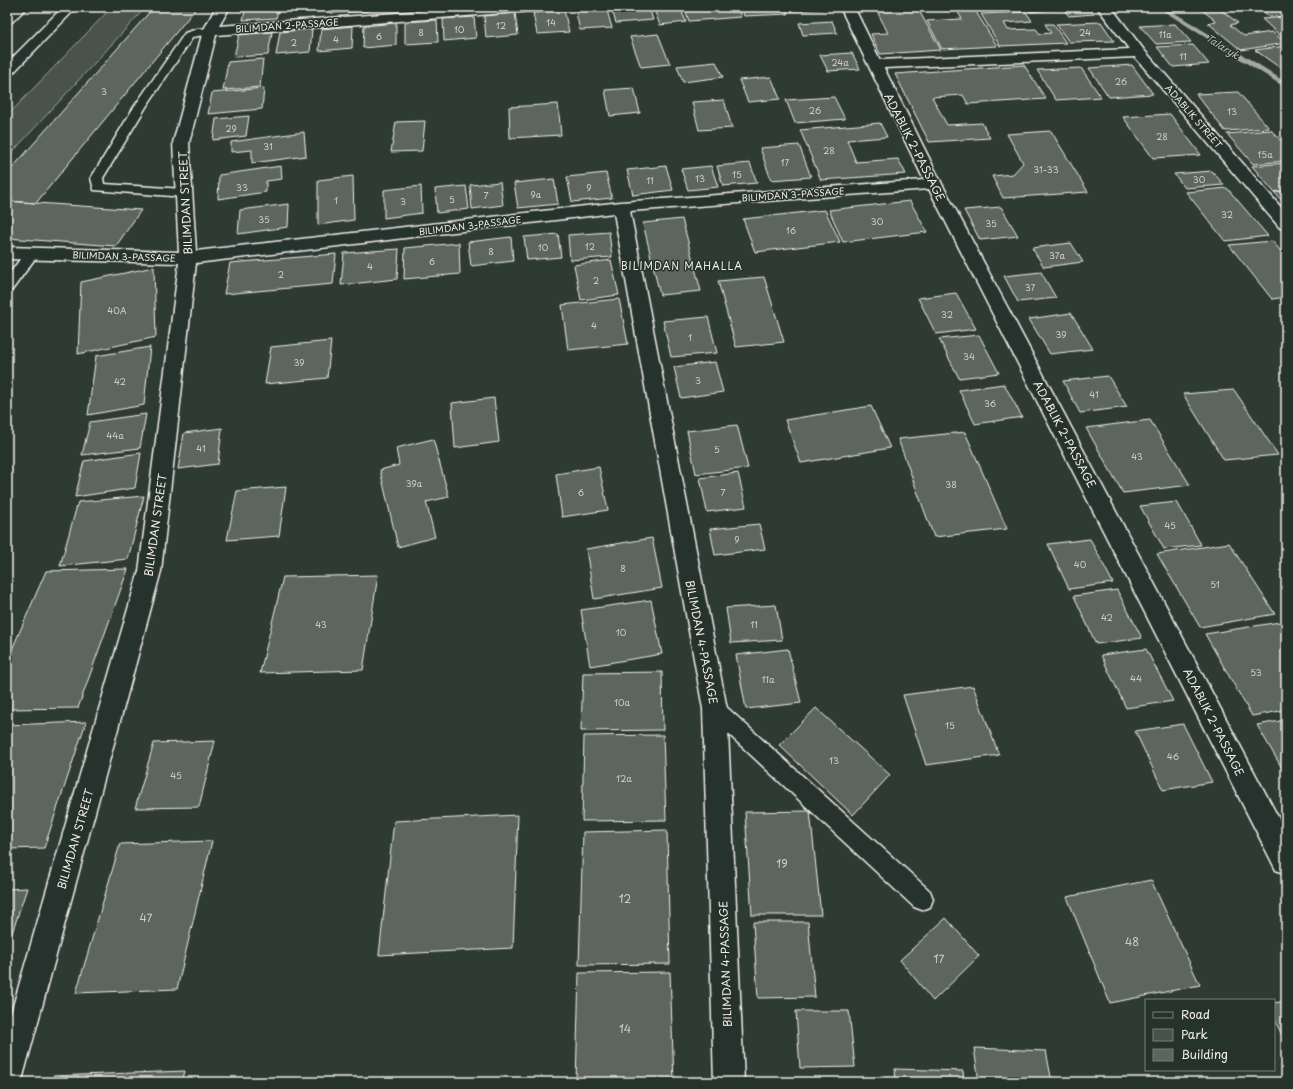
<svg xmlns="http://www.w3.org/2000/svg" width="1293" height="1089" viewBox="0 0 1293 1089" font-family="'Playpen Sans',sans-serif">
<rect width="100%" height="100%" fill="#2e3b34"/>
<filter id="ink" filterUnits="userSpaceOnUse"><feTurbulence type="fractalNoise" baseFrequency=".025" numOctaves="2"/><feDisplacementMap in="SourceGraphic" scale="8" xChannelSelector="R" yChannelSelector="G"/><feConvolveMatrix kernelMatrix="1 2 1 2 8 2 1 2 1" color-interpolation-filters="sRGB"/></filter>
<g filter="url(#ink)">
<path fill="#48524c" stroke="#9ea29a" d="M112,7H146L7,158V116Z"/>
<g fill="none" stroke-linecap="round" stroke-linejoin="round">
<path fill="#a4a8a0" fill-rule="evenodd" d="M1157,7H1165L1269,71L1286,83V88Z"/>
</g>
<path fill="#5c655e" stroke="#f4f1e8" d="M154,7H197L36,203L7,201V174Z
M246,7H279L276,18L243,20Z
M332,7H368V11L331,13Z
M372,7H400V8L372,10Z
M606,7L612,28L580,30L575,9Z
M611,7H649L653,20L616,23Z
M653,7H680L686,22L660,25Z
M684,7H737L741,17L689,21Z
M741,7H785L788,14L744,16Z
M789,7H821L822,9L791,11Z
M875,7H917L941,50L880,54L871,34L888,33Z
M955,7H973L997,46L942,49L927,21L962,19Z
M1026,7H1087L1094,14L1069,16L1063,9L1030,12Z
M1198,7H1217L1238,23L1230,25L1244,36L1272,32L1286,43L1241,50L1208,23L1216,21Z
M1258,7H1286V16L1270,17Z
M564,10L569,32L537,34L533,13Z
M1026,12L1032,21L1004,23L1008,30L1036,29L1040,34L1051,33L1045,24H1053L1066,43L1000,46L981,14Z
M515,13L518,35L486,38L484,16Z
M474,17L476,38L444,41L443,19Z
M1286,17V41L1262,19Z
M437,20L438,42L405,44V22Z
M832,21L837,33L803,35L799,23Z
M1101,22L1114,41L1069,42L1056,24Z
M396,23V45L363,48L364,26Z
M1175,24L1191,42L1156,44L1140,26Z
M353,26L352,48L319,51L321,29Z
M312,29L310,52L276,55L280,32Z
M272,32L268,55L234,57L239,35Z
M658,34L670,64L641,67L630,37Z
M1193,45L1209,64L1173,67L1157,47Z
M1286,46V72L1255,50Z
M852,53L860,69L828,71L820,55Z
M263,59L260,87L223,90L228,62Z
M716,62L723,77L683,82L677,66Z
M1024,65L1046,99L968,104L963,95L932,97L947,125L982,123L990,138L929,142L895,74Z
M1132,65L1153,94L1109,97L1089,68Z
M1081,68L1101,97L1056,100L1037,70Z
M771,77L780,99L748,102L739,80Z
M264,88L262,109L208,114L212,93Z
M634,88L640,113L610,116L605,90Z
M1238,92L1269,128L1225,131L1196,94Z
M834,97L845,119L795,123L786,100Z
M724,100L732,128L699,130L692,102Z
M558,104L561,135L510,138L509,107Z
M1170,114L1201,155L1153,158L1123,117Z
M249,116L246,136L213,140L216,119Z
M425,121L422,151L391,152L396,122Z
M880,123L887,137L847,140L856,162L898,159L906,174L821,180L800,130Z
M1271,130L1286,146V161L1253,164L1227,134Z
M1051,131L1088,192L1003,198L992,176L1013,174L1023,163L1007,134Z
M304,132L306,156L252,163V150L231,152V142Z
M799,145L811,177L771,180L760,148Z
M750,163L757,183L723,186L717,166Z
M1286,163V191L1274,192L1252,166Z
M281,166L282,179L266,181V192L218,199L219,175Z
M666,166L673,190L633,195L627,170Z
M711,166L718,187L688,190L681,169Z
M1212,171L1224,185L1185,188L1174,174Z
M606,173L612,198L572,202L567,177Z
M353,176L354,220L318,225V180Z
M554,179L558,204L518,208L514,183Z
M500,182L503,205L472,209L470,185Z
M421,186L422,213L384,218V190Z
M466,186L469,209L437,213L435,189Z
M1227,188L1268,236L1225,241L1186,192Z
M1286,191V205L1274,192Z
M7,201L36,203L141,210L116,246L7,238Z
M910,201L927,232L843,242L829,210Z
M289,204L288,227L238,234L240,210Z
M1001,207L1018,236L980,240L964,210Z
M825,210L840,242L755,252L743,219Z
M682,219L701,291L660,295L643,223Z
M609,232L612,257L570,260L568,235Z
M558,234L561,257L527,260L524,237Z
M511,237L513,261L471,266L468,242Z
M1272,241L1286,257V297L1272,299L1229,245Z
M459,243L460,274L404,279L405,248Z
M1071,243L1083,262L1044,267L1032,248Z
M399,249L397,279L341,285L344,253Z
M336,254L333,284L224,294L230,263Z
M611,260L619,295L581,300L574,265Z
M154,267L156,337L78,354L81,282Z
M1041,272L1056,298L1018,302L1004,276Z
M764,277L784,342L736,347L718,281Z
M956,293L976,329L936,334L918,298Z
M619,299L628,344L568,350L562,305Z
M1071,313L1093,349L1050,354L1029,319Z
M708,317L717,353L671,357L663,321Z
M979,335L999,373L959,378L939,339Z
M331,341L327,378L265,384L271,347Z
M150,347L144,405L88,415L96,356Z
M715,362L723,392L681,398L674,367Z
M1108,376L1127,407L1080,413L1063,381Z
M1004,384L1022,417L975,424L959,390Z
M1234,390L1278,455L1224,460L1183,394Z
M494,398L499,442L455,448L452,403Z
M871,406L890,448L801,463L785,420Z
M146,414L140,448L82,455L90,422Z
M1150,420L1190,485L1123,493L1086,428Z
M737,425L748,468L696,474L687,431Z
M222,428L218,464L178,469L184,433Z
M965,432L1007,529L934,537L898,439Z
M433,439L449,497L426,502L435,537L398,547L380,470L399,465L396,448Z
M141,453L135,488L75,497L84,461Z
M599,467L608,510L562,517L556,474Z
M738,473L746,507L707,512L700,478Z
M286,487L279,536L227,540L237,491Z
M144,496L128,559L60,566L78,502Z
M1177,502L1201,545L1164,549L1140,506Z
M759,524L765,549L715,555L710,529Z
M652,538L662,588L594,599L586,549Z
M1090,539L1113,583L1069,589L1048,544Z
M1229,543L1275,614L1200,627L1157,554Z
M128,569L78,708L7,709V661L46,571Z
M378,575L363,670L260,673L283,577Z
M1117,590L1142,638L1096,644L1074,596Z
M651,600L662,654L590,666L581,610Z
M776,605L782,640L731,643L726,608Z
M1280,622L1286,631V710L1252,716L1205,634Z
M788,649L801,703L746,709L736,655Z
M1146,649L1173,701L1126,708L1101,655Z
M662,672L663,730L581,731L583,673Z
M973,686L999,755L926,765L903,695Z
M816,708L890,775L853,815L779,745Z
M1286,720V775L1257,725Z
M86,722L44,848L7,849V725Z
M1183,724L1212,782L1163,790L1135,731Z
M663,735L666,820L582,821L584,736Z
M215,741L199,807L135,808L154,743Z
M810,811L821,915H752L745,812Z
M518,815L513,948L379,955L394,821Z
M667,830L670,964L579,965L583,832Z
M212,841L177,989L76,993L120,844Z
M1151,880L1200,985L1110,1003L1067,897Z
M27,888L7,948V889Z
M946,918L979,956L933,1001L900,960Z
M753,922H808L815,997L758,998Z
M670,972L674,1082H576L579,973Z
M1286,1001V1044L1274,1018V1003Z
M796,1011H849L855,1067L800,1068Z
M974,1048L1046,1051L1052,1082H979Z
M895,1069L963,1071L964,1082H896Z
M185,1071L182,1082H51L53,1076Z
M825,1079V1082L762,1081Z"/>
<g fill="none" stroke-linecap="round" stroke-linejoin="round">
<defs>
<path id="lane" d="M210,28L214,29L215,31L214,33L193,37L146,107L103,178L104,184L184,189L188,190L190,193L188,196L184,197L94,190L91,178L134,107L185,33L197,29Z
M32,249L37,250L39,253L12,290L7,292V277L27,250Z
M715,700L722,703L930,891L933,899L930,907L922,910L914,907L708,715L705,709L708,703Z"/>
<path id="street" d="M216,7H230L219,26L480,7H540L538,10L533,11L216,35L189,143L196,251L621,202L924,180L840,7H854L880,60L1129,49L1097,7H1111L1144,50L1286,213V229L1280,228L1135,57L884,68L942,184L1286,832V874L1276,870L929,189L630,211L727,709L744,1082H714L703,709L614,213L196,263L161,571L22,1080V1082H7V1027L139,571L179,263L7,259V247L179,252L173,143L203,31Z"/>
<path id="secondary" d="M12,7H27L12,22L7,23V12Z
M63,7H77L12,74L7,75V63Z"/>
</defs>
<use href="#lane" stroke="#f4f1e8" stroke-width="3"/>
<use href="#street" stroke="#f4f1e8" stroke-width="3"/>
<use href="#secondary" stroke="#f4f1e8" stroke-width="3"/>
<use href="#lane" fill="#26332d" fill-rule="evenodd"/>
<use href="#street" fill="#26332d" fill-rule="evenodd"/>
<use href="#secondary" fill="#26332d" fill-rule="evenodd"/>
</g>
</g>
<g text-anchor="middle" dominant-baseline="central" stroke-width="3" stroke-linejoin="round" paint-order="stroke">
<g font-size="9" fill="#cecec6">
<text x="551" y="22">14</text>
<text x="501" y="25">12</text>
<text x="459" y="29">10</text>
<text x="421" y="32">8</text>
<text x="1085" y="32">24</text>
<text x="1165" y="34">11a</text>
<text x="379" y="36">6</text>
<text x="336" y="39">4</text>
<text x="294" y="42">2</text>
<text x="1183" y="56">11</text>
<text x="840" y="62">24a</text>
<text x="1121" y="81">26</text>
<text x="104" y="91">3</text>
<text x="815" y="110">26</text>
<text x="1232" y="111">13</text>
<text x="231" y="128">29</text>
<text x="1162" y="136">28</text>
<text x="268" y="146">31</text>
<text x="829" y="150">28</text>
<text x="1265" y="154">15a</text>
<text x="785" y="162">17</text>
<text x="1046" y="169">31-33</text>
<text x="737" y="174">15</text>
<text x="700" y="178">13</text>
<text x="1199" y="179">30</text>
<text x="650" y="180">11</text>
<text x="242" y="187">33</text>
<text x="589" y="187">9</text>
<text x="536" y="194">9a</text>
<text x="486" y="195">7</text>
<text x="452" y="199">5</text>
<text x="336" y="200">1</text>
<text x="403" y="201">3</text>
<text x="1227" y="214">32</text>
<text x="264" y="219">35</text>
<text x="877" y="221">30</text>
<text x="991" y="223">35</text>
<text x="791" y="230">16</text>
<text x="590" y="246">12</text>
<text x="543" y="247">10</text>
<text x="491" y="251">8</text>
<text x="1057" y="255">37a</text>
<text x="432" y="261">6</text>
<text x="370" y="266">4</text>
<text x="281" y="274">2</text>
<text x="596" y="280">2</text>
<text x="1030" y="287">37</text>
<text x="117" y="310">40A</text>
<text x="947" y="314">32</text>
<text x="594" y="325">4</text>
<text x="1061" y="334">39</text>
<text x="690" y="337">1</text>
<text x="969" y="356">34</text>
<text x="299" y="362">39</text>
<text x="698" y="380">3</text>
<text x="120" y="381">42</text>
<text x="1094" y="394">41</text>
<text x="990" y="403">36</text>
<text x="115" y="435">44a</text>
<text x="201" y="448">41</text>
<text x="717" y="449">5</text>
<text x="1137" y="456">43</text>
<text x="414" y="483">39a</text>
<text x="951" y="484">38</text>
<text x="581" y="492">6</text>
<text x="723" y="492">7</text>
<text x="1170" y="525">45</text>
<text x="737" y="539">9</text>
<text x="1080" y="564">40</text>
<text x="623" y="568">8</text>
<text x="1215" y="584">51</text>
<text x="1107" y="617">42</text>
<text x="321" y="624">43</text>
<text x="754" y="624">11</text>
<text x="621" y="632">10</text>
<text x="1256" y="672">53</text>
<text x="1136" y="678">44</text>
<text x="768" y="679">11a</text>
<text x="622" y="702">10a</text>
<text x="950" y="725">15</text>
<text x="1173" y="756">46</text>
<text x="834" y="760">13</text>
<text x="176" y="775">45</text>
<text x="624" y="778">12a</text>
</g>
<g font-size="9" fill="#f4f1e8" stroke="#26332d">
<text transform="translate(287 25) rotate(-4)">BILIMDAN 2-PASSAGE</text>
<text transform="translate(1194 116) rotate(49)">ADABLIK STREET</text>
<text transform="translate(793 194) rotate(-4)">BILIMDAN 3-PASSAGE</text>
<text transform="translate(470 225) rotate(-7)">BILIMDAN 3-PASSAGE</text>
<text transform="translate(124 256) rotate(2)">BILIMDAN 3-PASSAGE</text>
</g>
<g font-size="10" font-style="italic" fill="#b8bab2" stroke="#26332d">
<text transform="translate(1223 46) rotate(32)">Talaryk</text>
</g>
<g font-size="10" letter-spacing="1" fill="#f4f1e8" stroke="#26332d">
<text x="682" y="265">BILIMDAN MAHALLA</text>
</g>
<g font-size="11" fill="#f4f1e8" stroke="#26332d">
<text transform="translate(915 147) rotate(63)">АDАBLIK 2-PASSAGE</text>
<text transform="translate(185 203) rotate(-93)">BILIMDAN STREET</text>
<text transform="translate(1065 434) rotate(62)">АDАBLIK 2-PASSAGE</text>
<text transform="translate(155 525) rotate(-82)">BILIMDAN STREET</text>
<text transform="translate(702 642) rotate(79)">BILIMDAN 4-PASSAGE</text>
<text transform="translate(1214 722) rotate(63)">АDАBLIK 2-PASSAGE</text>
<text transform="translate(75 839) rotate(-74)">BILIMDAN STREET</text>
<text transform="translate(725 964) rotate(-92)">BILIMDAN 4-PASSAGE</text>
</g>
<g font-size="11" fill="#cecec6">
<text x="782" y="863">19</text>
<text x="625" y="898">12</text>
<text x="146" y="917">47</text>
<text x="1132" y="941">48</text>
<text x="939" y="958">17</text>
<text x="625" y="1028">14</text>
</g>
</g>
<rect width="1293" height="1089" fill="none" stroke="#26332d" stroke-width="24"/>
<rect x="12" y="12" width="1269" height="1065" fill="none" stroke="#f4f1e8" stroke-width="1.5" filter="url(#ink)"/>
<rect x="1145" y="999" width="130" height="72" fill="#26332d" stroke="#787f78"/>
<rect x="1153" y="1012" width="20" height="6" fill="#26332d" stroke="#787f78"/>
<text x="1181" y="1019" font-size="12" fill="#f4f1e8">Road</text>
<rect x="1153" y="1029" width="20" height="12" fill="#48524c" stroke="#787f78"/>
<text x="1181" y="1039" font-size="12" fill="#f4f1e8">Park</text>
<rect x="1153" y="1049" width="20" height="12" fill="#5c655e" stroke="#787f78"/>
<text x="1181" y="1059" font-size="12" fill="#f4f1e8">Building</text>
</svg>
